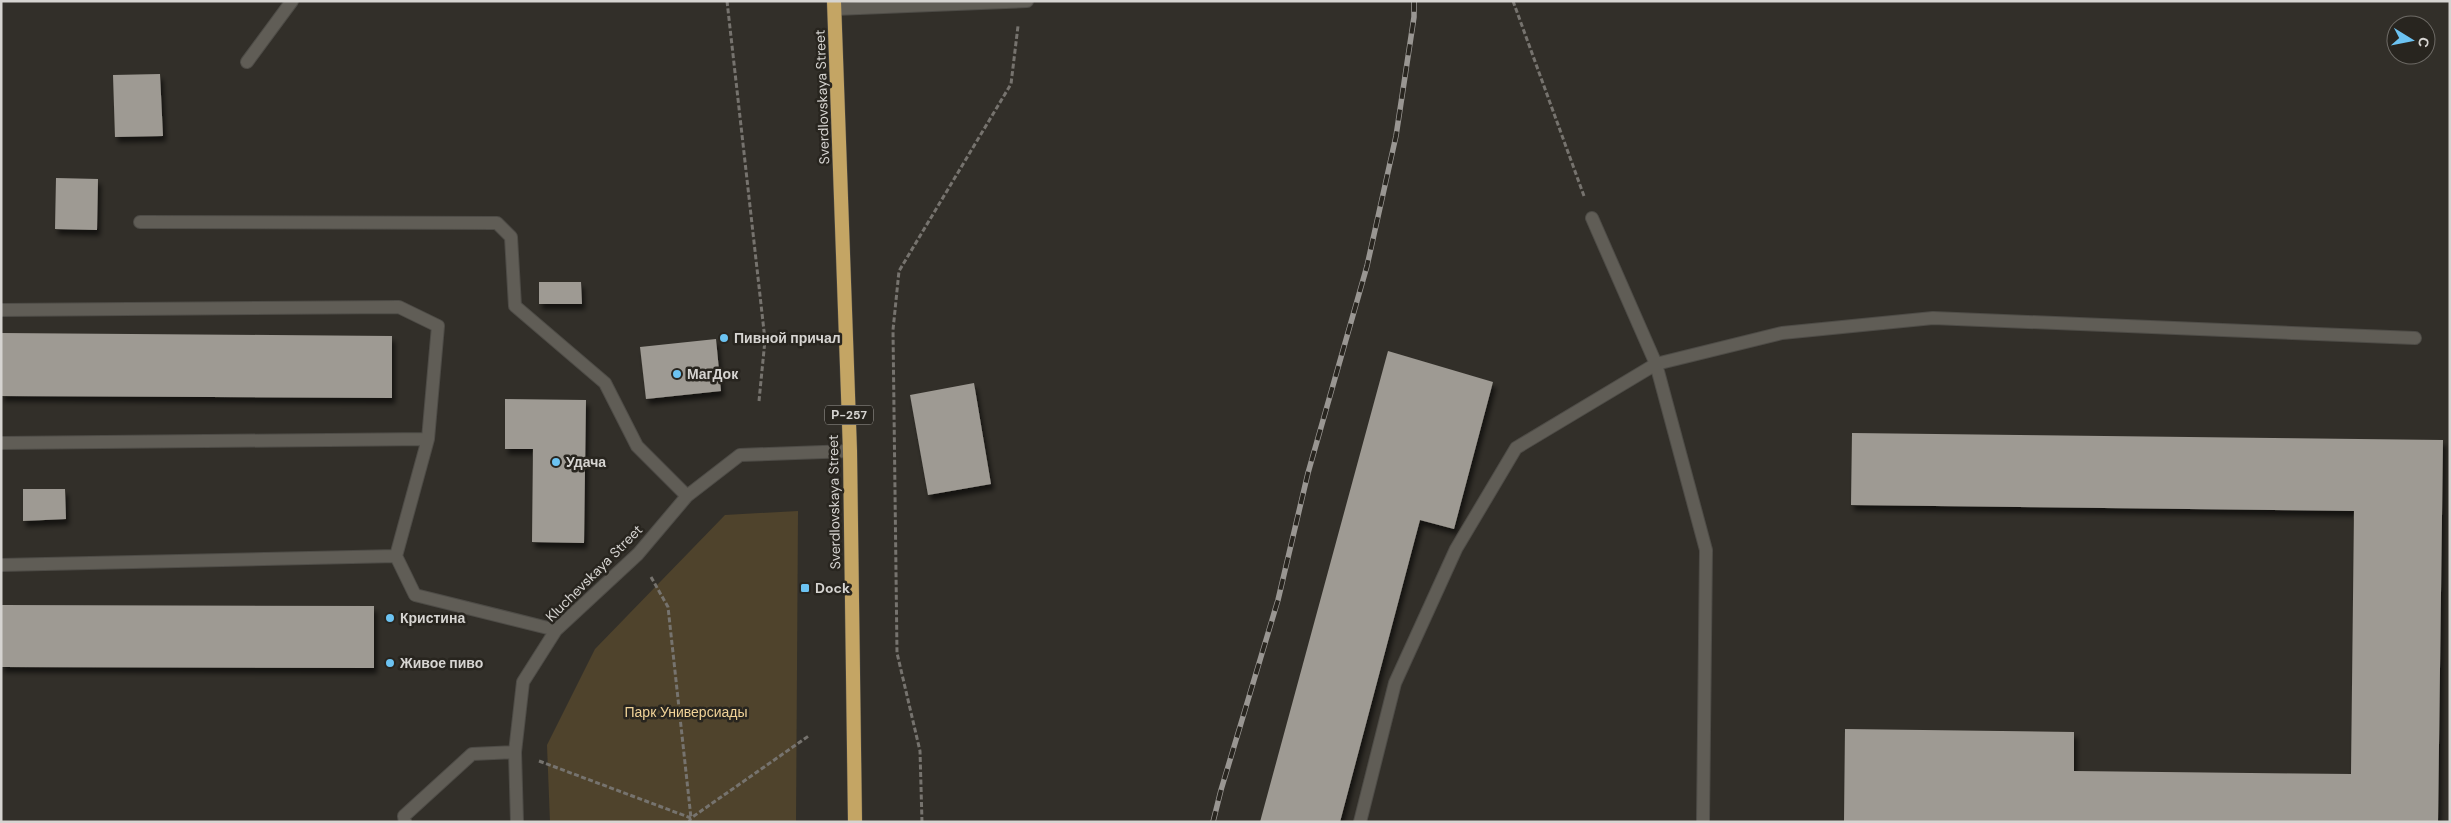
<svg xmlns="http://www.w3.org/2000/svg" width="2451" height="823" viewBox="0 0 2451 823" font-family="'DM Sans',sans-serif">
<defs>
<filter id="shadow"><feDropShadow dx="3" dy="5.5" stdDeviation="2.5" flood-color="#0009"/></filter>
</defs>
<rect width="100%" height="100%" fill="#322f29"/>
<path fill="#4f432c" d="M798,511L796,822H550L547,745L595,649L725,515Z"/>
<path fill="#9e9a93" filter="url(#shadow)" d="M160,74L163,136L115,137L113,75Z
M56,178L98,179L97,230L55,229Z
M539,282H581L582,304H539Z
M1,333L392,336V398L1,396Z
M716,339L721,391L646,399L640,347Z
M1388,351L1493,382L1454,529L1420,520L1340,822H1260Z
M974,383L991,484L928,495L910,395Z
M505,399L586,400L584,543L532,542L533,449H505Z
M1852,433L2443,440L2438,822H1844L1845,729L2074,732V771L2351,774L2354,511L1851,505Z
M23,489H65L66,519L23,521Z
M1,605L374,606V668L1,667Z"/>
<g fill="none" stroke-linecap="round" stroke-linejoin="round">
<defs>
<path id="service" d="M835,9L1027,1
M247,62L292,1
M140,222L497,223L511,237L515,306L605,383L637,446L687,496
M1,310L399,307L438,326L428,439
M1,443L428,439L396,556
M1,565L396,556L415,595L556,630
M405,822L404,816L472,754L515,752
M517,822L515,752L523,682L556,630L638,554L687,496L740,455L850,451"/>
<path id="minor" d="M1592,218L1656,364L1706,550L1703,822
M1360,822L1395,683L1456,549L1516,448L1656,364L1782,333L1933,318L2415,338"/>
<path id="trunk" d="M834,1L850,451L855,822"/>
</defs>
<use href="#service" stroke="#4e4c47" stroke-width="14"/>
<use href="#minor" stroke="#4e4c47" stroke-width="14"/>
<use href="#trunk" stroke="#4e4c47" stroke-width="15"/>
<path stroke="#76736e" stroke-width="3" stroke-dasharray="5 2.5" stroke-linecap="butt" d="M727,1L765,340L759,401
M1513,1L1584,196
M651,577L668,607L691,818L689,822
M539,761L691,818L810,735
M922,822L920,751L897,653L893,330L899,271L1011,84L1018,26"/>
<use href="#service" stroke="#605d56" stroke-width="12"/>
<use href="#minor" stroke="#605d56" stroke-width="12"/>
<use href="#trunk" stroke="#c4a564" stroke-width="14"/>
<defs>
<path id="rail" d="M1213,822L1221,790L1278,600L1308,473L1367,266L1396,136L1414,17V1"/>
</defs>
<use href="#rail" stroke="#999692" stroke-width="5.5"/>
<use href="#rail" stroke="#28251f" stroke-width="4" stroke-dasharray="11" stroke-linecap="butt"/>
</g>
<g fill="#6cc3f2" stroke="#28251f" stroke-width="2">
<circle cx="724" cy="338" r="5"/>
<circle cx="677" cy="374" r="5"/>
<circle cx="556" cy="462" r="5"/>
<rect x="800" y="583" width="10" height="10" rx="2.5"/>
<circle cx="390" cy="618" r="5"/>
<circle cx="390" cy="663" r="5"/>
</g>
<g text-anchor="middle" dominant-baseline="central" stroke-width="5" stroke-linejoin="round" paint-order="stroke">
<rect fill="#28251f" stroke="#a2a09c" stroke-width="1" x="825" y="405.5" width="48" height="19" rx="4"/>
<g font-size="12" font-weight="bold" fill="#d6d4d1">
<text x="849" y="415">Р-257</text>
</g>
<g font-size="14" fill="#d6d4d1" stroke="#28251f">
<text transform="translate(822 97) rotate(-92)">Sverdlovskaya Street</text>
<text transform="translate(834 502) rotate(-91)">Sverdlovskaya Street</text>
<text transform="translate(594 573) rotate(-45)">Kluchevskaya Street</text>
</g>
<g font-size="14" font-weight="bold" fill="#d6d4d1" stroke="#28251f" text-anchor="start">
<text x="734" y="338">Пивной причал</text>
<text x="687" y="374">МагДок</text>
<text x="566" y="462">Удача</text>
<text x="815" y="588">Dock</text>
<text x="400" y="618">Кристина</text>
<text x="400" y="663">Живое пиво</text>
</g>
<g font-size="14" fill="#f0d297" stroke="#28251f">
<text x="686" y="712">Парк Универсиады</text>
</g>
</g>
<rect width="2451" height="823" fill="none" stroke="#d6d4d1" stroke-width="5"/>
<g transform="translate(2411 40) rotate(100)"><circle r="24" fill="#28251f" stroke="#6e6b66"/>
<path d="M0-4L9 19L0 12L-9 19Z" fill="#6cc3f2"/>
<text y="-8" font-size="14" font-weight="bold" text-anchor="middle" fill="#d6d4d1">С</text>
</g>
</svg>
